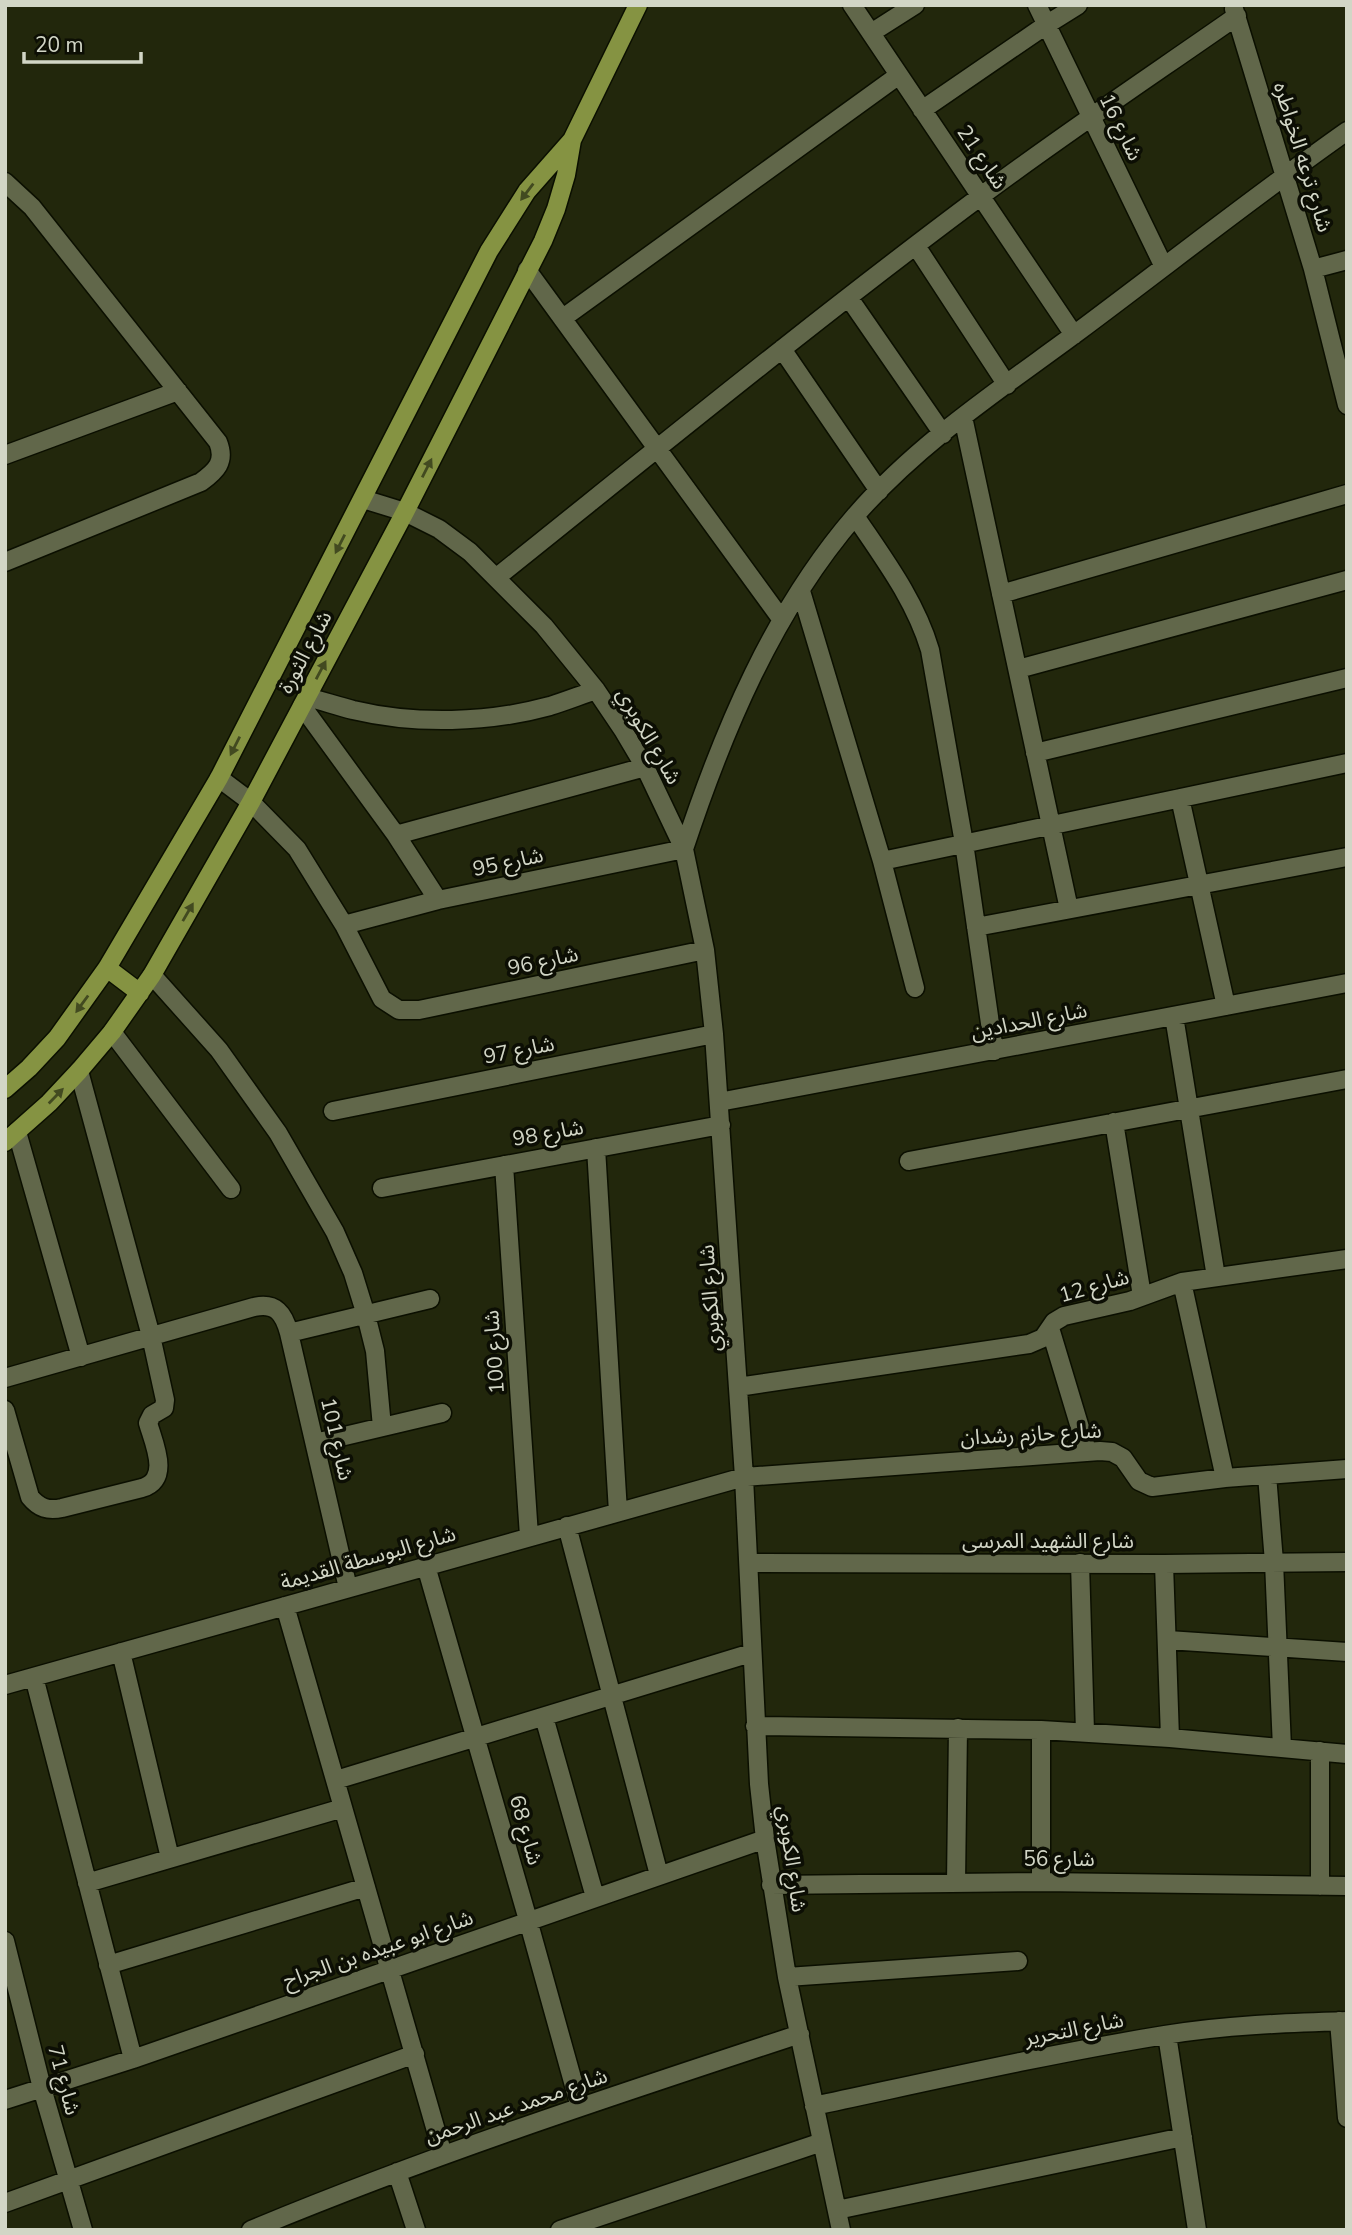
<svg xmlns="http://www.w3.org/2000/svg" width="1352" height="2235" viewBox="0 0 1352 2235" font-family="'Nunito Sans','Noto Sans Arabic',sans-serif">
<rect width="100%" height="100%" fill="#22270c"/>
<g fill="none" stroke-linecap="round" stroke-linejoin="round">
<defs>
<path id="minor" d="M852,5L1074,335
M1037,5L1164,267
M1234,9L1313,269L1347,405
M871,33L915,5
M922,110L1046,25L1078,5
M5,182L32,207L218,442C226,462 216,471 201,482L5,562
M916,246L1007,385
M1313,269L1347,260
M527,270L782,620
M849,298L943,434
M563,318L899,75
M782,349L879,491
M963,417L1069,909
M5,455L178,391
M363,499L405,512L439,529L470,552L544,626L596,690L623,730L645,767L684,849L705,950L714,1034L744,1477L759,1784L765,1839L787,1977L841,2230
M855,516C884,559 915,600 930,650L964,843L994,1051
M497,577C657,449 816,319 981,196C1064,134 1151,76 1237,16
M801,591L882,861L915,988
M1001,594L1347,494
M1018,669L1347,580
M307,697C322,701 338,706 353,710C416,725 488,723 550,706C566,701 581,695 596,690
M302,706L396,835L438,900
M1035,753L1347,678
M219,778L251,802L297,849L344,925L382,999L399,1010H419L705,950
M1180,798L1226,1006
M396,835L645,767
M882,861L1347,763
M344,925L438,900L684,849C723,731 773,611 855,516C918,443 1002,388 1079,331C1169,264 1256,195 1347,131
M976,927L1347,857
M152,975L219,1050L278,1133L335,1232L353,1273L366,1315L375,1351L382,1427
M1174,1016L1216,1277
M112,1032L231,1189
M719,1102L1347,983
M333,1111L714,1034
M1114,1122L1142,1296
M17,1132L81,1357
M596,1148L618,1512
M909,1161L1347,1079
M504,1165L529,1536
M382,1188L721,1125
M1182,1282L1225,1478
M1050,1328L1087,1451
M289,1333L430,1299
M5,1378L254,1307C276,1302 284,1314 289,1333L348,1588
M738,1387L1029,1344L1043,1338L1054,1322L1064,1316L1130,1301L1182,1282L1347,1259
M5,1410L30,1497C39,1508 48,1511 62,1508L142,1488C171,1479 154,1444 148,1423L152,1415L164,1408L165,1400L151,1336L79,1071
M315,1443L442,1413
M1267,1475L1274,1562L1282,1748
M567,1526L659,1875
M749,1563L1164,1564L1347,1562
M1080,1563L1085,1732
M1164,1564L1170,1738
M426,1566L528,1920L580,2107
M285,1606L443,2155
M1168,1640L1347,1652
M121,1652L170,1858
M34,1677L133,2059
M5,1685L744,1477L1100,1451L1112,1452L1123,1458L1139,1481L1152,1487L1225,1478L1347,1469
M544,1717L595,1897
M755,1726L1041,1730L1170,1738L1347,1754
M1320,1751V1886
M336,1780L751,1653
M1041,1882V1730
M87,1883L343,1808
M956,1883L958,1728
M771,1885L1041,1882L1347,1886
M5,1941L42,2088L83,2230
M108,1965L366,1887
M787,1977L1018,1961
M1339,2021L1347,2118
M1167,2035L1197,2230
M5,2100L133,2059L765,1839
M814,2106C931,2081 1048,2054 1165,2035C1225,2025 1286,2023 1347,2021
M397,2172L416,2230
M5,2203L415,2054
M837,2210L1183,2137
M251,2230C431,2155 615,2095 800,2034
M560,2230L822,2142"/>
<path id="primary" d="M107,968L140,993
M5,1089L29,1068L57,1038L107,968L219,778L489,251L527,191L572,140
M5,1142L49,1103L79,1071L112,1032L152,975L251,802L405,512L543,241L556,209L566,175L572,140L638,5"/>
</defs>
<use href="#minor" stroke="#0b0f00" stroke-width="21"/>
<use href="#primary" stroke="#0b0f00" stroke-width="21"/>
<use href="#minor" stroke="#61674a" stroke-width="18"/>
<use href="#primary" stroke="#859342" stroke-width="18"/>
</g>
<defs><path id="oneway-solid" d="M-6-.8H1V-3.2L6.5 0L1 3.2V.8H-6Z" transform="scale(1.75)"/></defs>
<g fill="#424a20">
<use href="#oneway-solid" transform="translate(527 192) rotate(127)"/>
<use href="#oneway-solid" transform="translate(427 468) rotate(-63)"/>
<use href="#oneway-solid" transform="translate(340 544) rotate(117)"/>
<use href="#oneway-solid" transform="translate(321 670) rotate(-62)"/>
<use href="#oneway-solid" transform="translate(235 746) rotate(117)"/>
<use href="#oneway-solid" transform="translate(188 912) rotate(-60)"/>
<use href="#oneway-solid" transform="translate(82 1004) rotate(126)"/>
<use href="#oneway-solid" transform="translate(56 1096) rotate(-46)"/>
</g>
<g text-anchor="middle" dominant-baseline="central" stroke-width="7" stroke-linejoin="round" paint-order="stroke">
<g font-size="21" fill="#d2d6c6" stroke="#0c0e04">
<text transform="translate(1121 127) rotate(64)">شارع 16</text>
<text transform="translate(982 157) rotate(56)">شارع 21</text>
<text transform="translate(1303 157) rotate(73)">شارع ترعه الخواطره</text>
<text transform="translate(305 652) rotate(-62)">شارع الثورة</text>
<text transform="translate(649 736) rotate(60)">شارع الكوبري</text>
<text transform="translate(508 862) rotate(-12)">شارع 95</text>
<text transform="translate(543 961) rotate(-12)">شارع 96</text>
<text transform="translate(1029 1021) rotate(-11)">شارع الحدادين</text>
<text transform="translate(519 1050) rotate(-11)">شارع 97</text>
<text transform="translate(548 1133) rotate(-10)">شارع 98</text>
<text transform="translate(1094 1286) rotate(-16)">شارع 12</text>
<text transform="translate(710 1298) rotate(-94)">شارع الكوبري</text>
<text transform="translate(494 1352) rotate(-94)">شارع 100</text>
<text transform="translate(1031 1434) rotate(-3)">شارع حازم رشدان</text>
<text transform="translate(337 1439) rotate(77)">شارع 101</text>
<text x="1048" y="1541">شارع الشهيد المرسى</text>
<text transform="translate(368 1558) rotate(-16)">شارع البوسطة القديمة</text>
<text transform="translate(526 1830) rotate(74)">شارع 68</text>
<text transform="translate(792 1859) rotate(82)">شارع الكوبري</text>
<text x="1059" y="1859">شارع 56</text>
<text transform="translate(378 1949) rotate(-19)">شارع ابو عبيده بن الجراح</text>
<text transform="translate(1074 2029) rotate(-11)">شارع التحرير</text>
<text transform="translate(64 2080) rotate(75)">شارع 71</text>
<text transform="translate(516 2106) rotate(-19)">شارع محمد عبد الرحمن</text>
</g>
</g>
<rect width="1352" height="2235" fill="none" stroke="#d2d6c6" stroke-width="14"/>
<path d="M24 52v10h117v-10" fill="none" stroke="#d2d6c6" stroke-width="3.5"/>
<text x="35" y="52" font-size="21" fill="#d2d6c6" stroke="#0c0e04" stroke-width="5" paint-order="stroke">20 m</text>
</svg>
